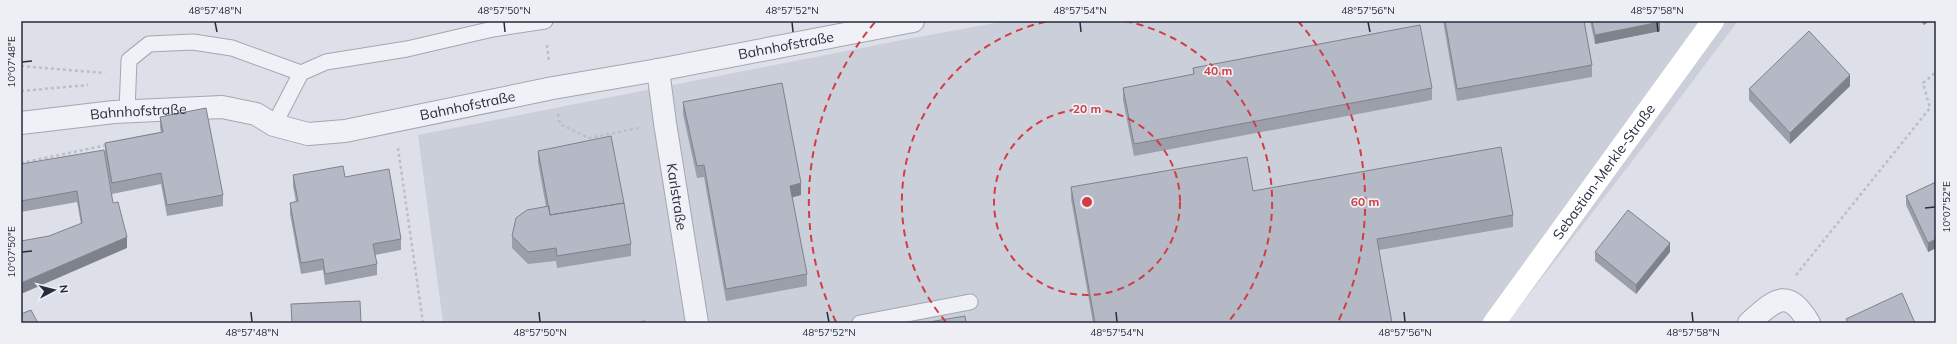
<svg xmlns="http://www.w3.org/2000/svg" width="1957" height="344" viewBox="0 0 1957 344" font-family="Mulish,sans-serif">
<rect width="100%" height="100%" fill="#dde0e8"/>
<path fill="#cbcfda" d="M1006,21H1738L1644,146L1507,323H443L418,135L902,40Z"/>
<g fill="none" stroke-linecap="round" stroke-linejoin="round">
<defs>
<path id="lane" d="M127,111L129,60L149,44L193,42L232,48L301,73
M274,125L301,73L326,62L407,49L493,29L545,21
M860,323L970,302"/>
<g id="street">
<path id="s1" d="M658,70L665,123L697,323"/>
<path id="s2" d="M21,123L114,112L222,107L256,114L274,125L308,134L345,131L553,88L658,70L913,21"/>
<path d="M1749,323C1775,300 1787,286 1809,323"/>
</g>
</defs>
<use href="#lane" stroke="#a2a7b2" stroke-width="17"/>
<use href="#street" stroke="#a2a7b2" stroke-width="24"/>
<path stroke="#bbbec6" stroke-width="2.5" stroke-dasharray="3 3" stroke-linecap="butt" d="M547,45L549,62
M21,66L105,73
M21,91L88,85
M558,114L560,124L589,138L639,128
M398,148L423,323
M21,163L107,145
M1796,275L1930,108L1923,83L1936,72"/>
<use href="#lane" stroke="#f0f1f6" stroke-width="15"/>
<use href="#street" stroke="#f0f1f6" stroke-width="22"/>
<path stroke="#fff" stroke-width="22" id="s3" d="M1494,323L1713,21"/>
</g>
<path fill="#9b9fa9" d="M1443,21H1584L1592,65V77L1457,101Z
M1590,21H1660V31L1595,44Z
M1920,21H1929L1924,25Z
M1193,68L1432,88V100L1134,156L1123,100V88L1193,75Z
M1850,86L1790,144L1749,100V89Z
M683,102L801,195L792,197L807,274V286L726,301L704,177L697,178L683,114Z
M160,117L223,195V206L167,216L161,184L112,194L105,154V143L161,132L160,128Z
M538,151L631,244V256L557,268L556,261L528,264L512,248V236L546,207L538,162Z
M21,164L113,203L127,248L81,224L77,202L21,212Z
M293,175L345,177L401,239V250L375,255L377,264V275L325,285L323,270L301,274L290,214V203L296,202L293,186Z
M1936,182V248L1928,252L1906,205V196Z
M1071,187L1253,191L1513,215V227L1379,250L1392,323H1093L1071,199Z
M1595,252H1670L1636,294L1595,261Z"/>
<path fill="#7e828a" d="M1924,21H1929L1924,25Z
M1660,22V31L1595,44V35Z
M1850,75V86L1790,144V133Z
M801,183V195L790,198V186Z
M127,237V248L21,294V283Z
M1936,239V248L1928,252V243Z
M1670,243V252L1636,294V285Z"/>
<path fill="#b4b9c5" stroke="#7e828a" d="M1445,21H1584L1592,65L1457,89Z
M1592,21H1660V22L1595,35Z
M1420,25L1432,88L1134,144L1123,88L1194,74L1193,68Z
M1809,31L1850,75L1790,133L1749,89Z
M782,83L801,183L790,186L807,274L726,289L704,165L697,166L683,102Z
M206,108L223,195L167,205L161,173L112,183L105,143L163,132L160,117Z
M611,136L624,203L550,215L538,151Z
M1501,147L1513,215L1377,239L1392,323H1095L1071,187L1247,157L1253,191Z
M104,150L113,203L118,202L127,237L21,283V241L49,236L82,223L77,191L21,201V164Z
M343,166L345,177L389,169L401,239L373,244L377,264L325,274L323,259L301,263L290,203L298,201L293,175Z
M1936,182V239L1928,243L1906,196Z
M624,203L631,244L557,256L556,248L528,252L512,236L516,218L527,210L549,206L550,215Z
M1628,210L1670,243L1636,285L1595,252Z
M1902,293L1915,323H1848L1846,319Z
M360,301L361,323H292L291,304Z
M31,310L38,323H21V314Z
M965,316L966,323H923Z
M645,321L646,323H634Z"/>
<path fill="none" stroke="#262d3f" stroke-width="1.5" d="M215,22L217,32M504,22L505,32M792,22L793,32M1080,22L1081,32M1368,22L1370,32M1657,22L1658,32M22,62L32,61M1925,208L1935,207M22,252L32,251M251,312L252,322M539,312L540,322M827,312L829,322M1116,312L1117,322M1404,312L1405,322M1692,312L1693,322"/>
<g fill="none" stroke="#d23d44" stroke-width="2" stroke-dasharray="7 5">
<circle cx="1087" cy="202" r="93"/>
<path d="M946 322A185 185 0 0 1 1049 21M1125 21A185 185 0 0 1 1228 322"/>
<path d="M836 322A278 278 0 0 1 876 21M1298 21A278 278 0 0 1 1338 322"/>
</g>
<g text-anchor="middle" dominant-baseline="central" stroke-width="3.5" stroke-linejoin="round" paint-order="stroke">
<g font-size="14" fill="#262d3f" stroke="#edeff5">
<text stroke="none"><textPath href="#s2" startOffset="779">Bahnhofstraße</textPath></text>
<text stroke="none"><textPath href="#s2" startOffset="455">Bahnhofstraße</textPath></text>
<text stroke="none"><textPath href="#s2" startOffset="118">Bahnhofstraße</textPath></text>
<text stroke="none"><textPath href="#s3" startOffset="187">Sebastian-Merkle-Straße</textPath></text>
<text stroke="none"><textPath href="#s1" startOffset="128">Karlstraße</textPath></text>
</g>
</g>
<circle cx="1087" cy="202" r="6" fill="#d23d44" stroke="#edeff5" stroke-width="2"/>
<g font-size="12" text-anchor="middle" font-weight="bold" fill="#d23d44" stroke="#edeff5" stroke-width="3.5" stroke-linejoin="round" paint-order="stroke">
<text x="1218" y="75">40 m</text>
<text x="1087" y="113">20 m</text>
<text x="1365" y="206">60 m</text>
</g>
<rect width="1957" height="344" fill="none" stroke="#edeff5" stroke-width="44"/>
<g transform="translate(54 290) rotate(83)" stroke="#edeff5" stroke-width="3" paint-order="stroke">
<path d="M0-3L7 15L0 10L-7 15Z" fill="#262d3f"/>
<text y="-6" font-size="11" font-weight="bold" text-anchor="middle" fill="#262d3f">N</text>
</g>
<rect x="22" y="22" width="1913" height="300" fill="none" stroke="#262d3f" stroke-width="1.5"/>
<g font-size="10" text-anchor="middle" fill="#262d3f">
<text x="215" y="14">48°57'48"N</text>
<text x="504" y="14">48°57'50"N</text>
<text x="792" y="14">48°57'52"N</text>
<text x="1080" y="14">48°57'54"N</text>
<text x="1368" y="14">48°57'56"N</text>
<text x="1657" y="14">48°57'58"N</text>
<text transform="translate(11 62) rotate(-90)" y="4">10°07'48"E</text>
<text transform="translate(1946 207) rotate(-90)" y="4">10°07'52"E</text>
<text transform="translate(11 252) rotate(-90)" y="4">10°07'50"E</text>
<text x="252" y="336">48°57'48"N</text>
<text x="540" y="336">48°57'50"N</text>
<text x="829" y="336">48°57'52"N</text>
<text x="1117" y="336">48°57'54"N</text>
<text x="1405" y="336">48°57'56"N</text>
<text x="1693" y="336">48°57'58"N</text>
</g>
</svg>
